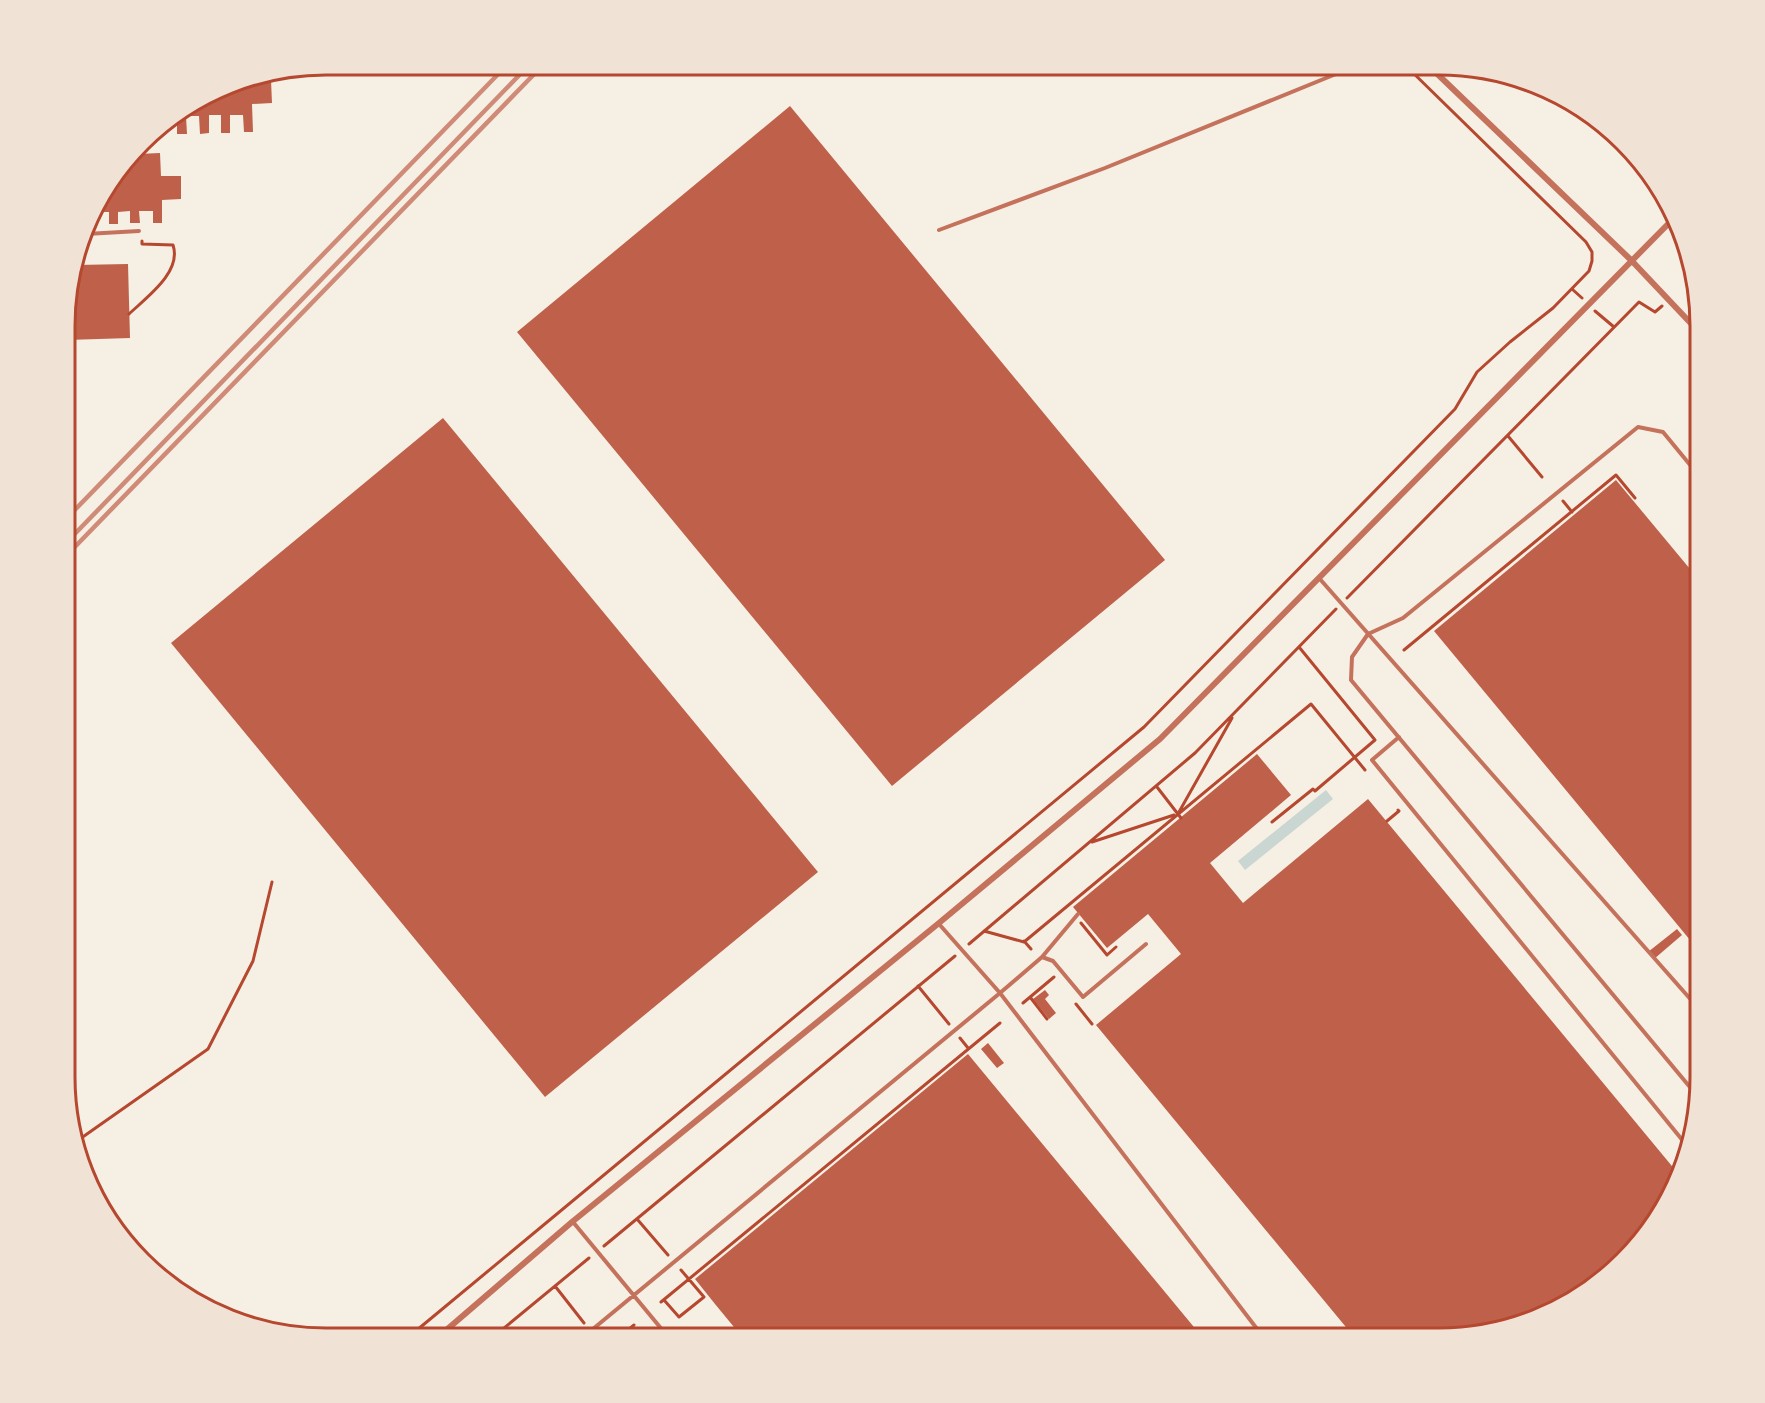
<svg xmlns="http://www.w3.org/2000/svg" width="1765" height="1403" viewBox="0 0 1765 1403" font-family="Poppins,sans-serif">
<rect width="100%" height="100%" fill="#f6efe4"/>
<path fill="#c9d6d2" d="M1326,790L1333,799L1245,870L1238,861Z"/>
<path fill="#bf614a" d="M252,77V80H271L272,103L252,104L253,132H244L243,115H230V133H221V115H209V133L200,134L199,116H186L187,134H177V116L241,78Z
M790,106L1165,560L892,786L517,332Z
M138,148V154L160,153L161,176H181V199L162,200V223H153V211H139L140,223H130V211L118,212V224H109V212H95L96,224L89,225L99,195Z
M128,264L130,338L67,340V291L76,265Z
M443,418L818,872L545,1097L171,643Z
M1616,480L1700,581V952L1434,631Z
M1257,754L1291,795L1210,863L1243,903L1368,799L1681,1177L1635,1250L1540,1318L1439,1338H1355L1096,1025L1181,954L1148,914L1107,948L1073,907Z
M1677,929L1682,935L1654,959L1648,952Z
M1045,990L1049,995L1045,999L1056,1013L1049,1019L1033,999Z
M988,1043L1004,1063L997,1068L981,1049Z
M968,1054L987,1077L1203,1338H743L715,1304L695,1279Z"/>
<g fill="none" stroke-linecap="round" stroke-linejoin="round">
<path stroke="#b5482f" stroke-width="3" d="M1572,289L1582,298
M1595,311L1614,327
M129,314C147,297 182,272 173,245L142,244V241
M1508,436L1542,477
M1563,501L1572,512
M1347,598L1639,302L1655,312L1662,306
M1404,650L1616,475L1635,498
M1157,787L1181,818
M1179,812L1232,718
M1387,821L1399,811L1398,810
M1272,822L1313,789L1315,791L1375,740L1299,647
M1092,842L1174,815
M1081,923L1107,955L1116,947
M984,931L1024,942L1311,704L1365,770
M1024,941L1031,949
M969,944L1195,753L1336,609
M918,986L949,1024
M1030,997L1047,1019
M1023,1003L1054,977
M1076,1004L1092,1024
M960,1038L968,1048
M77,1141L208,1049L253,961L272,882
M637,1219L668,1255
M604,1246L955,956
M555,1286L584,1323
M664,1300L679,1317L704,1297L681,1270
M661,1302L1000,1023
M417,1330L1144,727L1455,409L1477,372L1510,342L1553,308L1589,271L1592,261V252L1586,242L1405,65
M492,1338L589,1258
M618,1338L634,1325"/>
<path stroke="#c5725c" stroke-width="4" d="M1439,75L1448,65
M939,230L1105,168L1358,65
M86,234L139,231
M1319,578L1700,1010
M1399,737L1372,760L1688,1147
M939,924L1000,993L1264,1338
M1042,957L1053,961L1083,997L1146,944
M1699,1098L1351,680L1352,657L1368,634L1403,618L1638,427L1663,432L1700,477
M573,1222L669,1338
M582,1338L1000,993L1042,957L1078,914"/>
<path stroke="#c5725c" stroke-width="6" d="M1428,65L1631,260L1700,333
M437,1338L572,1222L939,923L1160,739L1675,217"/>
<path stroke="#cf8b77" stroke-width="4.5" d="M66,519L507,65
M66,543L529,65
M66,556L543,65"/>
</g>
<path d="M0 0H1765V1403H0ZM326 75H1439A251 251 0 0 1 1690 326V1077A251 251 0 0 1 1439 1328H326A251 251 0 0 1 75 1077V326A251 251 0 0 1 326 75Z" fill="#f1e2d6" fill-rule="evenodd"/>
<path fill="none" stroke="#b5482f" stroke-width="3" d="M326 75H1439A251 251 0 0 1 1690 326V1077A251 251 0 0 1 1439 1328H326A251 251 0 0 1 75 1077V326A251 251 0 0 1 326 75Z"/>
</svg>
